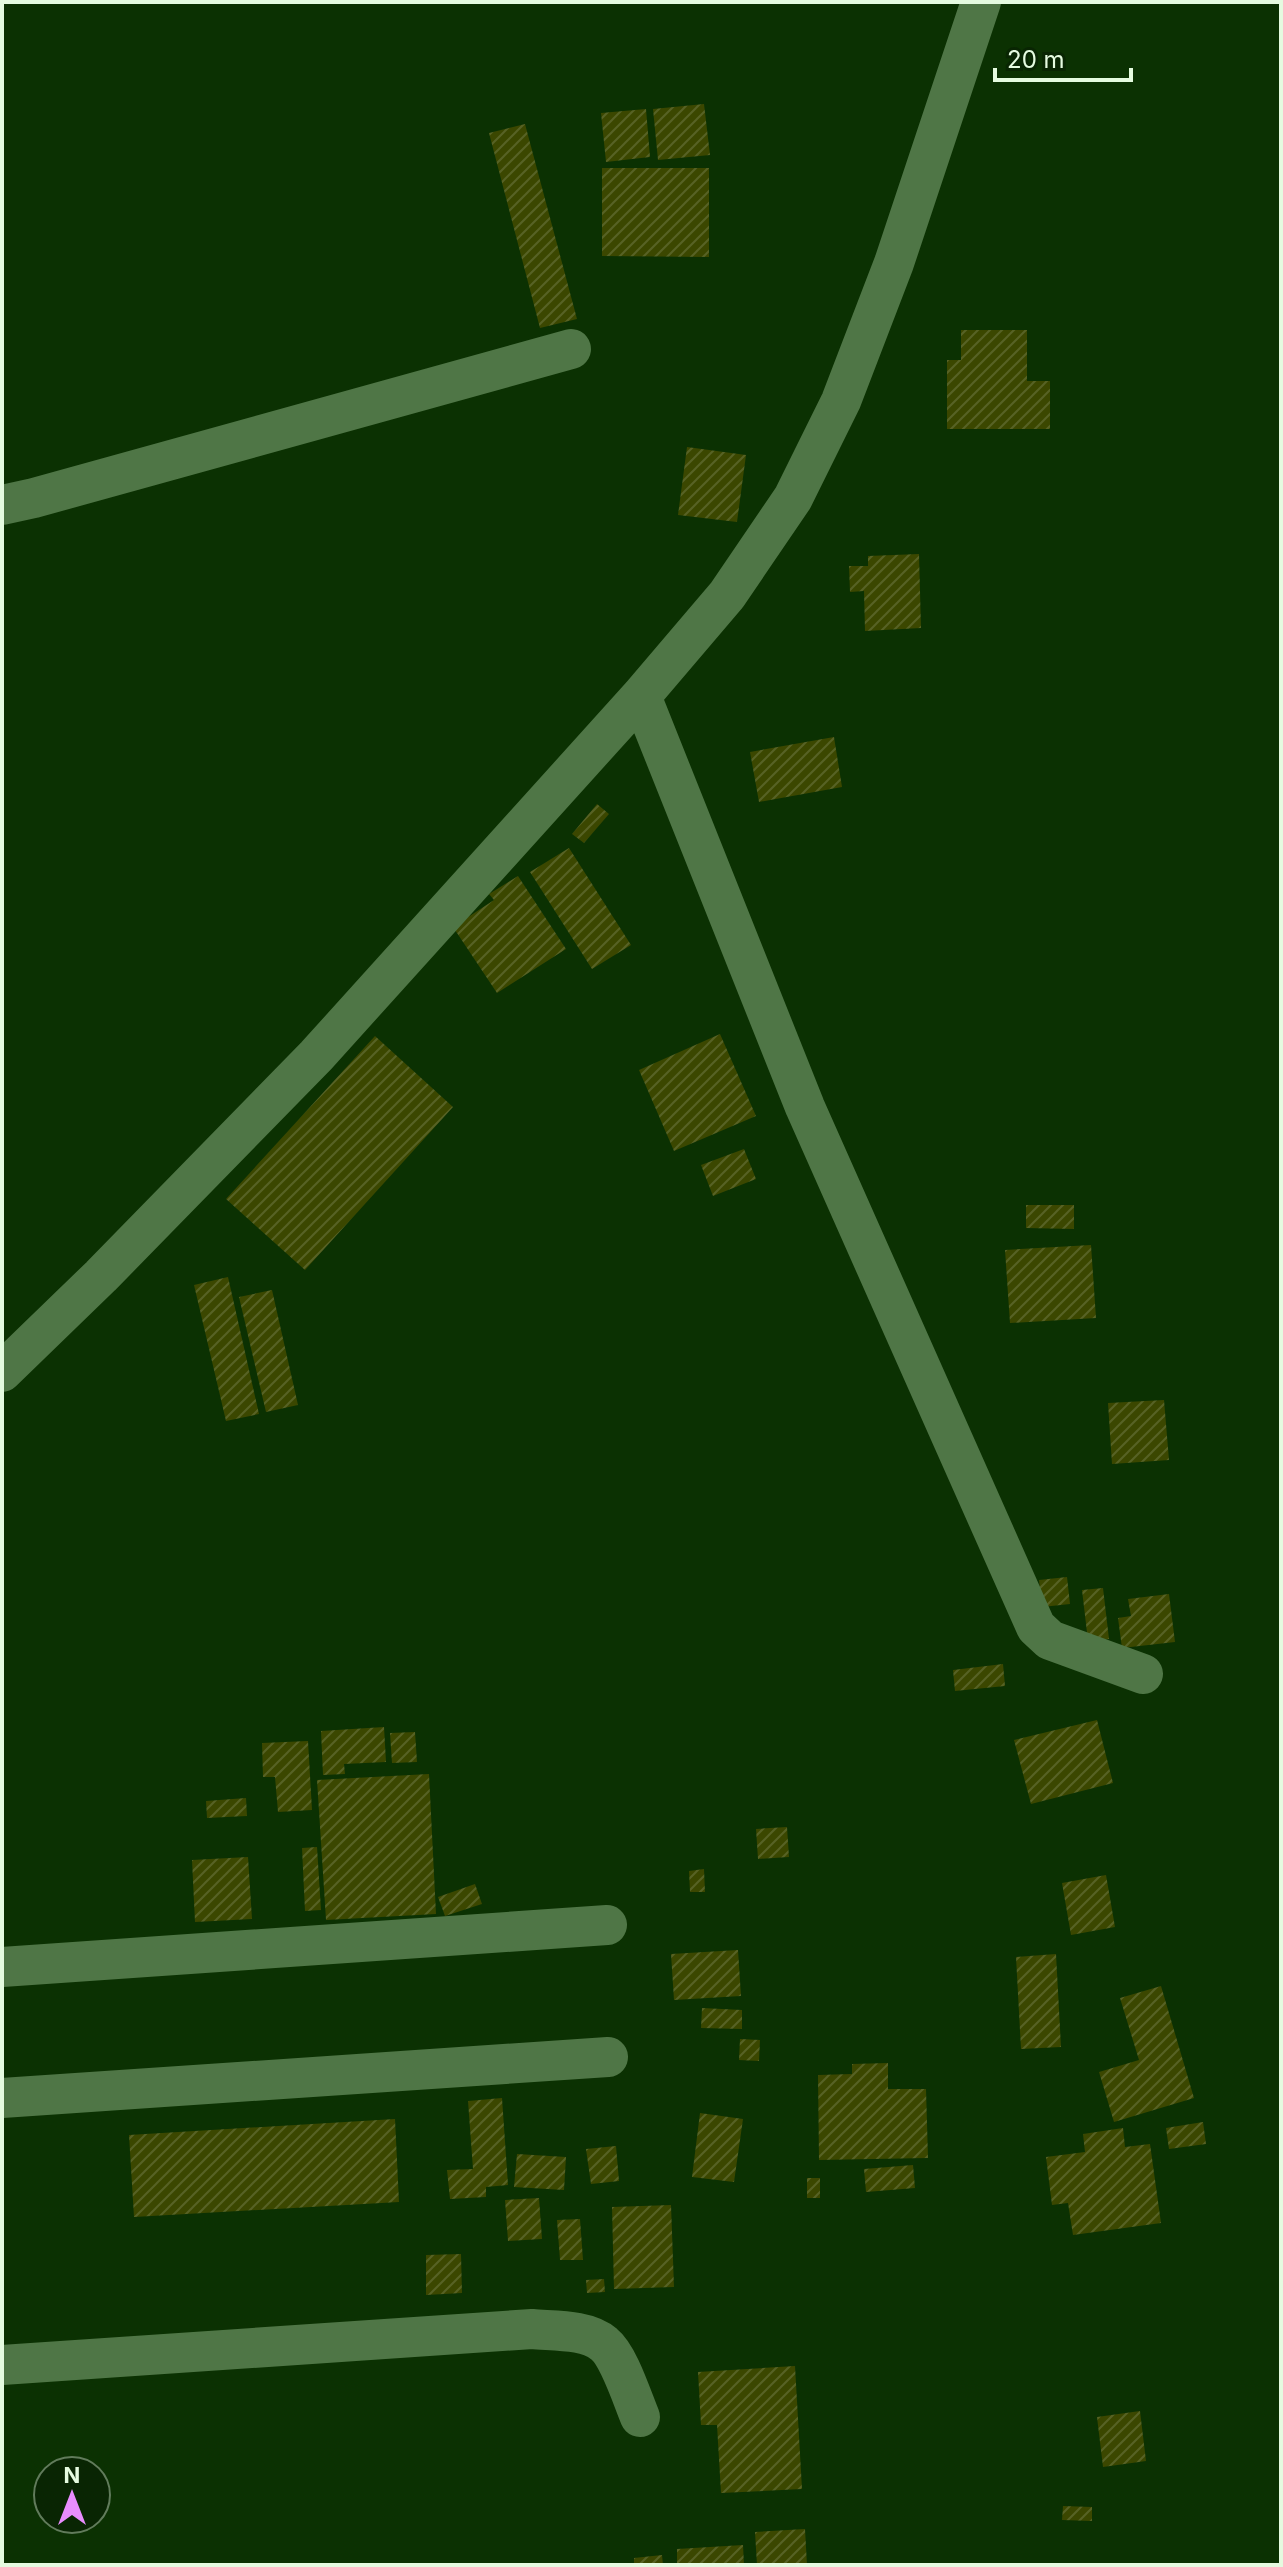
<svg xmlns="http://www.w3.org/2000/svg" width="1283" height="2567" viewBox="0 0 1283 2567" font-family="Inter,sans-serif">
<defs>
<pattern id="building-hatch" width="6" height="6" patternUnits="userSpaceOnUse" patternTransform="scale(2)"><rect width="6" height="6" fill="#3b4700"/><path d="M-1 1l2-2M0 6l6-6M5 7l2-2" fill="none" stroke="#576225"/></pattern>
</defs>
<rect width="100%" height="100%" fill="#0b3102"/>
<path fill="url(#building-hatch)" d="M704,104L710,155L658,160L653,109Z
M646,109L650,157L606,162L601,113Z
M525,124L577,319L540,328L489,133Z
M602,168H709V257L602,256Z
M961,330H1027V381H1050V429H947V360H961Z
M687,447L746,455L737,522L678,515Z
M919,554L921,628L865,631L864,591L850,592L849,566H868V556Z
M834,737L842,787L759,802L750,752Z
M597,804L609,814L584,843L572,834Z
M569,848L631,945L592,969L530,872Z
M518,876L566,949L497,993L453,927L494,900L489,894Z
M720,1034L756,1116L674,1151L639,1070Z
M375,1036L453,1107L305,1270L226,1199Z
M744,1149L756,1179L713,1196L701,1165Z
M1026,1205H1074V1229L1026,1228Z
M1091,1245L1096,1318L1010,1323L1005,1250Z
M228,1277L259,1414L226,1421L194,1285Z
M272,1290L298,1405L266,1412L239,1297Z
M1164,1400L1169,1460L1112,1464L1108,1403Z
M1067,1577L1070,1604L1042,1607L1039,1580Z
M1103,1588L1109,1639L1088,1641L1082,1590Z
M1169,1594L1175,1642L1122,1648L1118,1618L1131,1616L1128,1599Z
M1003,1664L1005,1686L955,1691L953,1670Z
M1097,1720L1113,1783L1031,1804L1014,1740Z
M384,1727L386,1762L344,1764L345,1774L323,1775L321,1731Z
M415,1732L417,1762L392,1763L390,1733Z
M308,1741L312,1810L278,1812L275,1777H263L262,1743Z
M429,1774L436,1914L326,1920L317,1780Z
M246,1798L247,1816L207,1818L206,1801Z
M787,1827L789,1857L758,1859L756,1829Z
M317,1847L321,1910L305,1911L302,1848Z
M248,1857L252,1919L195,1922L192,1860Z
M704,1869L705,1892H690L689,1871Z
M1106,1875L1115,1927L1071,1935L1062,1883Z
M475,1884L482,1904L445,1916L438,1897Z
M738,1950L741,1996L674,2000L671,1954Z
M1056,1954L1061,2047L1021,2049L1016,1957Z
M1161,1986L1194,2098L1114,2122L1099,2072L1139,2060L1120,1998Z
M702,2008L742,2010V2029L701,2028Z
M740,2039L760,2040L759,2061L739,2060Z
M888,2063V2089H926L928,2158L819,2160L818,2075L852,2074V2064Z
M502,2098L508,2185L486,2187V2197L450,2199L447,2170L473,2169L468,2101Z
M700,2113L743,2119L734,2182L692,2177Z
M395,2119L399,2202L134,2217L129,2135Z
M1203,2122L1206,2144L1169,2149L1166,2128Z
M1123,2128L1125,2147L1150,2144L1161,2223L1073,2235L1068,2203L1052,2205L1046,2157L1085,2152L1083,2134Z
M616,2146L619,2181L591,2184L586,2149Z
M517,2154L566,2157L564,2190L514,2187Z
M913,2165L915,2188L866,2192L864,2169Z
M807,2178H820V2198H807Z
M539,2198L542,2239L508,2241L505,2200Z
M671,2205L674,2287L614,2289L612,2207Z
M580,2219L583,2260H560L557,2220Z
M461,2254L462,2293L426,2295V2255Z
M604,2279L605,2292L587,2293L586,2280Z
M795,2366L802,2489L721,2493L717,2425H701L698,2372Z
M1140,2411L1146,2461L1103,2467L1097,2417Z
M1063,2506L1092,2507V2521L1062,2520Z
M805,2529L807,2565H757L755,2532Z
M743,2545L744,2565H677V2549Z
M662,2555L663,2565H634V2558Z"/>
<g fill="none" stroke-linecap="round" stroke-linejoin="round">
<path stroke="#4f7646" stroke-width="40" d="M2,505L34,498L571,349
M641,696L805,1107L1036,1627L1050,1640L1143,1674
M2,1372L101,1276L316,1056L641,696L727,595L793,498L841,401L894,263L981,2
M2,1967L607,1925
M2,2098L608,2057
M2,2365L532,2329C553,2331 587,2329 604,2344C619,2356 632,2398 640,2417"/>
</g>
<rect width="1283" height="2567" fill="none" stroke="#e5fbe0" stroke-width="8"/>
<g transform="translate(72 2495)"><circle r="38" fill="#092503" stroke="#617b5b" stroke-width="2"/>
<path d="M0-6L14 30L0 20L-14 30Z" fill="#e98dfe"/>
<text y="-12" font-size="22" font-weight="bold" text-anchor="middle" fill="#e5fbe0">N</text>
</g>
<path d="M995 68v12h136v-12" fill="none" stroke="#e5fbe0" stroke-width="4"/>
<text x="1007" y="68" font-size="24" fill="#e5fbe0" stroke="#092503" stroke-width="6" paint-order="stroke">20 m</text>
</svg>
